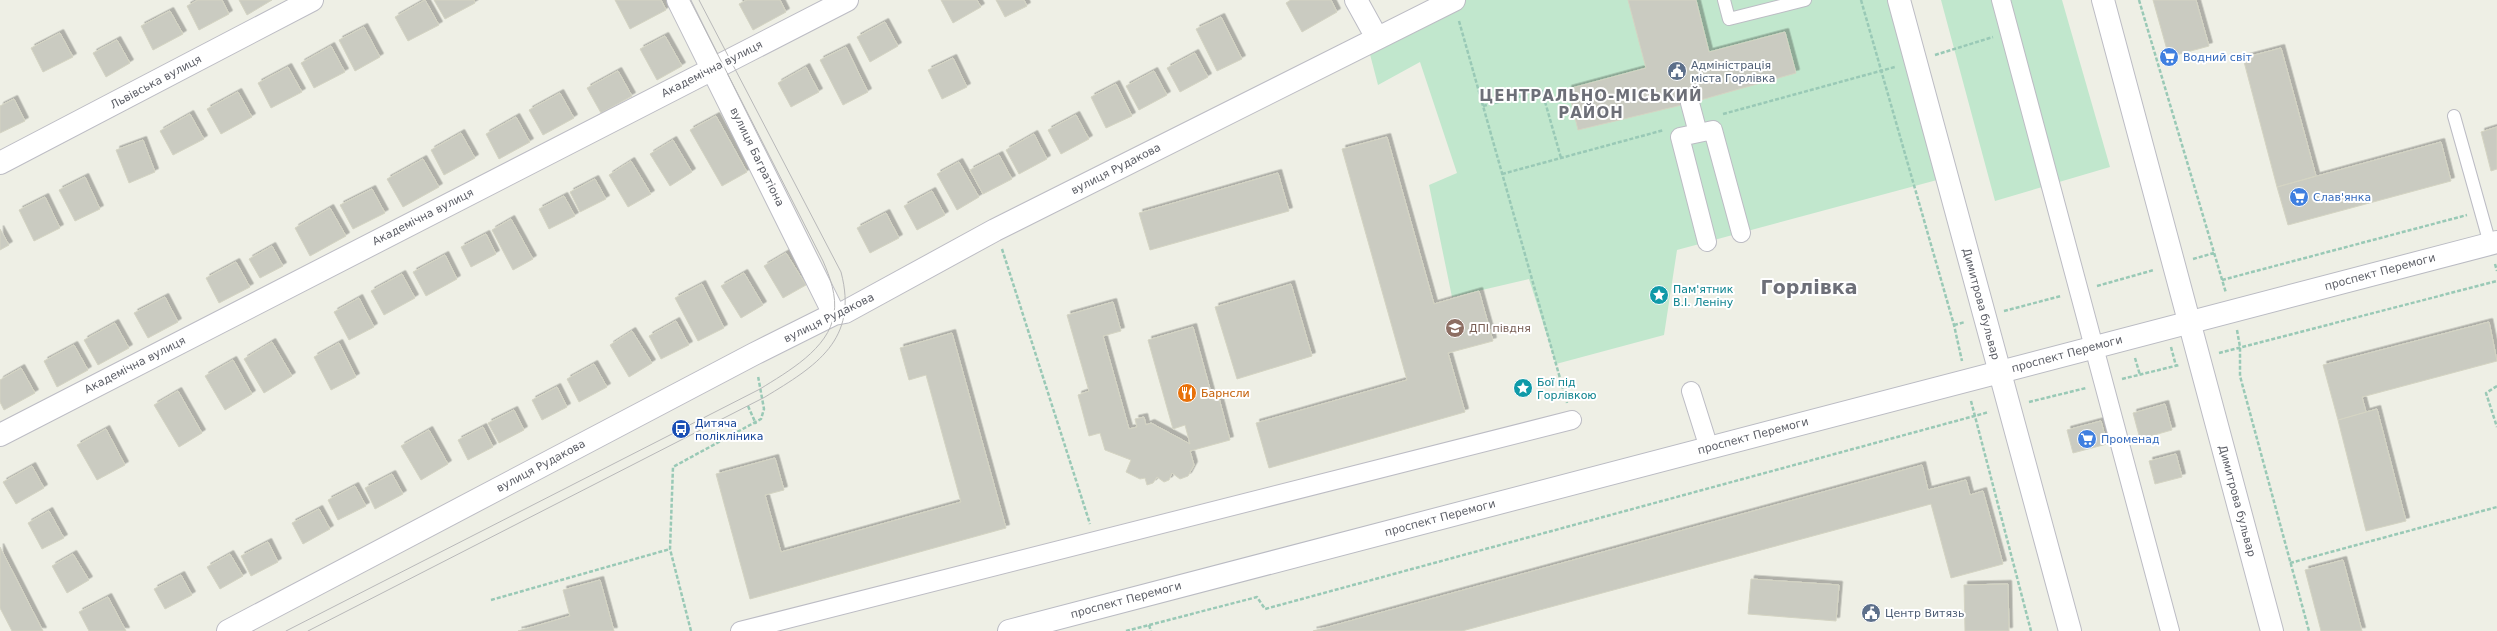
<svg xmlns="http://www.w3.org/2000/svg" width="2497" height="631" viewBox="0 0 2497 631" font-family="'DejaVu Sans',sans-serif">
<defs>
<filter id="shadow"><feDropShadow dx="3.5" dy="-3.5" stdDeviation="0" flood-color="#0004"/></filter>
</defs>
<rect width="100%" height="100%" fill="#eeefe5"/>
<path fill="#c1e7cd" d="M1443,0H1889L1937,180L1677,250L1664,335L1556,364L1529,279L1452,297L1429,185L1457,173L1420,62L1378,85L1366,39Z
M1941,0H2062L2110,167L1995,201Z"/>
<path fill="#cacbc1" stroke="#d4d4c3" filter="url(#shadow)" d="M198,0H222L229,14L199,30L187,6Z
M239,0H272L247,15Z
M425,0L439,25L408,41L395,17Z
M434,0H474L475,3L445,19Z
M615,0H661L666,10L630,29Z
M747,0H780L786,12L753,30L739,4Z
M941,0H977L981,7L953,23Z
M996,0H1024L1027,6L1005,17Z
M1291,0H1331L1337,12L1302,32L1286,3Z
M1628,0H1696L1709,52L1785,32L1796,73L1690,103L1578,130L1568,89L1646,68Z
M2153,0H2196L2209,46L2169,57Z
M170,11L183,34L153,50L141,26Z
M1221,17L1242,59L1217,71L1196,29Z
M885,22L898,46L870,62L857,37Z
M364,27L380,57L355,71L339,40Z
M60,33L73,57L43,72L31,48Z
M665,36L682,66L657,80L640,49Z
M117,40L130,63L106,77L93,53Z
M331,46L345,72L314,88L301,63Z
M846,47L868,92L843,105L820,60Z
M2281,48L2316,176L2277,187L2243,58Z
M1195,53L1208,77L1180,92L1167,68Z
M953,58L967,87L942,99L928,70Z
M288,67L302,92L271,108L258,83Z
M806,67L819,92L791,107L778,83Z
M618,71L632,96L601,113L587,88Z
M1154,71L1167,95L1139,110L1126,86Z
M1116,84L1132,116L1106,128L1091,97Z
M238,92L252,117L221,134L207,109Z
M560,93L574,118L543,135L529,110Z
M14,99L25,121L0,133V106Z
M190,114L204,139L173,155L160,131Z
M1076,115L1089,139L1061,154L1048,130Z
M716,116L747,172L722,186L690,130Z
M516,117L530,142L499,159L486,134Z
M2497,127V169L2491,171L2481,132Z
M461,133L475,158L444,175L431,150Z
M1034,134L1047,159L1019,174L1006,150Z
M1387,137L1434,304L1479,291L1493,341L1448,353L1465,412L1269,468L1256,423L1407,380L1342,149Z
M143,140L155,172L129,183L116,150Z
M673,140L692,172L670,186L650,154Z
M2441,142L2451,181L2288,225L2277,187Z
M999,155L1012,179L983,194L970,170Z
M423,159L439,187L403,207L387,179Z
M631,161L651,194L628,207L609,175Z
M959,162L979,197L957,210L937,174Z
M1278,173L1289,211L1150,250L1139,213Z
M85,177L100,209L75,221L59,190Z
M595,179L606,199L580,212L570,192Z
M372,189L385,213L353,229L340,205Z
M932,191L945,215L917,230L904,206Z
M564,196L575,216L549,229L539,209Z
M45,197L60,228L34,241L19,210Z
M330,208L346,236L310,256L295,228Z
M886,213L899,238L870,253L857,228Z
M511,219L533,259L513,270L492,230Z
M0,229L9,245L0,250Z
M486,234L496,254L471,267L461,247Z
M272,246L283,266L260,278L249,259Z
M786,253L806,285L783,298L764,266Z
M445,255L457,279L426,296L413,272Z
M236,262L250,287L219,303L206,278Z
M744,273L763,305L741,318L721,286Z
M402,274L415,298L384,315L371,291Z
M702,284L724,328L698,341L675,298Z
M1291,284L1312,356L1237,379L1215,307Z
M165,297L178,322L148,338L134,313Z
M359,298L374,327L349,340L334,312Z
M1113,302L1121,331L1103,336L1129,429L1137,427L1135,419L1144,417L1146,425L1151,423L1190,444L1185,425L1173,429L1148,340L1193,327L1213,400L1219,398L1230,440L1190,451L1194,465L1188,476L1180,479L1172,473L1169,480L1164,482L1157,477L1153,483L1147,485L1145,478L1140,479L1126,472L1131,460L1105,450L1100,433L1089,436L1078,395L1089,391L1067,315Z
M676,321L689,345L661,359L649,336Z
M2489,322L2497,361L2362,397L2366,412L2338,420L2323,365Z
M115,323L129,348L98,365L84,340Z
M632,331L652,363L629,377L610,345Z
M952,333L1006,528L750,599L716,474L775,458L784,490L765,495L781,552L961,502L926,375L909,380L900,348Z
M272,342L292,376L264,393L244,359Z
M339,343L356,377L331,390L314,357Z
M74,345L88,370L57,387L44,361Z
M233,360L252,394L225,410L205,376Z
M594,364L607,387L579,402L567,379Z
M21,368L35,393L4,410L0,402V380Z
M557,387L567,407L542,420L532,400Z
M178,391L202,433L179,447L154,405Z
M2165,404L2172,430L2140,439L2133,413Z
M2377,409L2406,521L2366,531L2338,420Z
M514,410L524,430L499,443L488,423Z
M2101,421L2107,444L2073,453L2067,430Z
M483,427L493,447L468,460L458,440Z
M106,429L125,465L97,480L77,445Z
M429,430L448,464L421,480L401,446Z
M2176,454L2182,477L2155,484L2149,461Z
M1922,465L1928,490L1966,480L1970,495L1983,491L2003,564L1951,578L1931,504L1462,631H1313Z
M32,466L44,488L16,504L3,482Z
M392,474L403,494L375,509L365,488Z
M355,486L366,506L338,520L328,500Z
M319,509L330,529L303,544L292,523Z
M49,511L64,538L42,549L28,523Z
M268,542L278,562L251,576L241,556Z
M0,547L43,631H12L0,608Z
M73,554L89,580L67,593L52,566Z
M230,554L243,576L220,589L207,567Z
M2343,560L2362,631H2321L2305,570Z
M181,575L192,595L165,609L154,589Z
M1751,579L1839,585L1836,621L1748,614Z
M600,580L614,631H518L570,616L563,590Z
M2008,584L2009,631H1965L1964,585Z
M108,597L126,631H89L79,612Z"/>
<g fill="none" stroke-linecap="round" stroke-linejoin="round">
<defs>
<path id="service" d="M1724,0L1729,19L1805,0
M2454,116L2490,244"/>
<path id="pedestrian" d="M2001,0L2170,631
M1690,103L1698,133
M1707,242L1680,137L1713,130L1741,233
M1691,391L1709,448
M740,631L1572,420"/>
<path id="minor" d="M678,0L834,314
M1356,0L1377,38
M0,163L312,0
M0,435L847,0
M228,631L754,354L834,314L845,312L995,230L1454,0"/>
<path id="tertiary" d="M1899,0L2070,631
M2103,0L2272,631"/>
<path id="secondary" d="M1009,631L2497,242"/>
</defs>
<use href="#service" stroke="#bcbcc4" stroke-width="14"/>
<use href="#pedestrian" stroke="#bcbcc4" stroke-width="20"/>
<use href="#minor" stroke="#bcbcc4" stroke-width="24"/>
<use href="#tertiary" stroke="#bcbcc4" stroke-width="24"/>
<use href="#secondary" stroke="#babbc3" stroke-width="24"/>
<path stroke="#99c9b6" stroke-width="2.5" stroke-dasharray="4 2" stroke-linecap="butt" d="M1861,0L1954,325L1962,361
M2139,0L2226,293
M1459,21L1567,403
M1935,55L1993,37
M1483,106L1542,91L1561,158
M1723,114L1895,67
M1502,174L1664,130
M1002,249L1090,524
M2193,259L2214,253
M2495,264L2497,271
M2222,280L2467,215
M2097,286L2154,270
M2004,311L2061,296
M1954,325L1965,322
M2237,330L2240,347V376L2309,631
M2171,347L2176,366
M2219,353L2497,281
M2135,358L2140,375
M2122,379L2179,365
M2497,386L2486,393L2497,427
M1971,401L2031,631
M2029,402L2086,388
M748,406L756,424
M2290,563L2497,507
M491,600L670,549
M1149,625L1151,631
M691,631L670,549L673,467L761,419L764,409L758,376
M1126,631L1257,597L1265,609L1989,412"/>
<use href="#service" stroke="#fff" stroke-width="12"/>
<use href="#pedestrian" stroke="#fff" stroke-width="18"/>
<use href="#minor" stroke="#fff" stroke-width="22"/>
<use href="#tertiary" stroke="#fff" stroke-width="22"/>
<use href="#secondary" stroke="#fff" stroke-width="22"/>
<path stroke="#b8b8b9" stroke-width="1" d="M286,631L760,389C787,372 829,349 834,314C837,296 830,277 823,261L690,0
M308,631L765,397C816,366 859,340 841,272L699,0"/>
</g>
<defs>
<symbol id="supermarket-disc" viewBox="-11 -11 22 22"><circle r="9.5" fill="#3f7fe0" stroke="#fff"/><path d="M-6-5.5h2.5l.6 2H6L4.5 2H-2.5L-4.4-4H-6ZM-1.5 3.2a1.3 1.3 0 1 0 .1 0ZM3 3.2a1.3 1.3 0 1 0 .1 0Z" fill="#fff"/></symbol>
<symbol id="civic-disc" viewBox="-11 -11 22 22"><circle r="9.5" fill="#5c6f8a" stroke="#fff"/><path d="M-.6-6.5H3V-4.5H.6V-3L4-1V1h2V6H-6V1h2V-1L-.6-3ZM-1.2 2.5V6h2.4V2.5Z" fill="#fff"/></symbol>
<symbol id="sight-disc" viewBox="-11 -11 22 22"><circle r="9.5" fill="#0f9aa8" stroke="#fff"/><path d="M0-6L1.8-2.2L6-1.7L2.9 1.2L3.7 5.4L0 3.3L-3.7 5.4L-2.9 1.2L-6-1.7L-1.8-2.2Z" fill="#fff"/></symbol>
<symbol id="school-disc" viewBox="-11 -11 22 22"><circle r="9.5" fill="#8d6e63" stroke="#fff"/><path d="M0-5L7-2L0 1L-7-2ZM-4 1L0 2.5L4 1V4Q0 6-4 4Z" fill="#fff"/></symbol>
<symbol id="restaurant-disc" viewBox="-11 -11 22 22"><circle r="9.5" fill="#e8710a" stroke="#fff"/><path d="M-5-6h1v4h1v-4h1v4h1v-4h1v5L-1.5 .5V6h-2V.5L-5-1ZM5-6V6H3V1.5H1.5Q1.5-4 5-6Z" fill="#fff"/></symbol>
<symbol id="bus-disc" viewBox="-11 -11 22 22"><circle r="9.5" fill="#1a4fb4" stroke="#fff"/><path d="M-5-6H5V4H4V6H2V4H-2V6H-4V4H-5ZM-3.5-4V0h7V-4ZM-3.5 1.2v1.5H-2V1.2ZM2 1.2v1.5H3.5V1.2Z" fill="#fff"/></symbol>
</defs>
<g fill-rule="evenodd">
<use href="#supermarket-disc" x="2158" y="46" width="22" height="22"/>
<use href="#civic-disc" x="1666" y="60" width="22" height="22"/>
<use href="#supermarket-disc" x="2288" y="186" width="22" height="22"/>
<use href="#sight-disc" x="1648" y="284" width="22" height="22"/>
<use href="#school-disc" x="1444" y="317" width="22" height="22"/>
<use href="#sight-disc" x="1512" y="377" width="22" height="22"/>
<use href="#restaurant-disc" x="1176" y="382" width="22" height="22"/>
<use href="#bus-disc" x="670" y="418" width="22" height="22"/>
<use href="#supermarket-disc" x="2076" y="428" width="22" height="22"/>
<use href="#civic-disc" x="1860" y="602" width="22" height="22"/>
</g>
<g text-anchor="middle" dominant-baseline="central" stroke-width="4" stroke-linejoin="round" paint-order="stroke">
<g font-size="11" fill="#366cbe" stroke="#fff" text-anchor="start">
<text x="2183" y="57">Водний світ</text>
<text x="2313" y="197">Слав'янка</text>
<text x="2101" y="439">Променад</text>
</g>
<g font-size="11" fill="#4e5e75" stroke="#fff" text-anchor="start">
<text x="1691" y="65">Адміністрація<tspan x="1691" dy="13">міста Горлівка</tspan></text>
<text x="1885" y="613">Центр Витязь</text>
</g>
<g font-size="11" fill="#5c5e66" stroke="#fff">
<text transform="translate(712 69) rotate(-27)">Академічна вулиця</text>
<text transform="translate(156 82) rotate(-28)">Львівська вулиця</text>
<text transform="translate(757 157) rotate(64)">вулиця Багратіона</text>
<text transform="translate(1116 169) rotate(-27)">вулиця Рудакова</text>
<text transform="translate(423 217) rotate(-27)">Академічна вулиця</text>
<text transform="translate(2380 272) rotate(-15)">проспект Перемоги</text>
<text transform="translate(1981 304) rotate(75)">Димитрова бульвар</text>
<text transform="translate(829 318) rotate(-26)">вулиця Рудакова</text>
<text transform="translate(2067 354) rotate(-15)">проспект Перемоги</text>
<text transform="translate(135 365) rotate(-27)">Академічна вулиця</text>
<text transform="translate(1753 436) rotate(-15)">проспект Перемоги</text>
<text transform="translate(541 466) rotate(-28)">вулиця Рудакова</text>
<text transform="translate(2237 501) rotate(75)">Димитрова бульвар</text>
<text transform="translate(1440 518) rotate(-15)">проспект Перемоги</text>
<text transform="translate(1126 600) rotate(-15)">проспект Перемоги</text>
</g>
<g font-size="11" fill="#0d838f" stroke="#fff" text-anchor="start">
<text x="1673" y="289">Пам'ятник<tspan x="1673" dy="13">В.І. Леніну</tspan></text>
<text x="1537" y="382">Бої під<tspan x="1537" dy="13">Горлівкою</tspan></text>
</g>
<g font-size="11" fill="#785e54" stroke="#fff" text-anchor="start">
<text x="1469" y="328">ДПІ півдня</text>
</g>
<g font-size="11" fill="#c56008" stroke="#fff" text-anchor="start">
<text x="1201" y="393">Барнсли</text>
</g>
<g font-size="11" fill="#164399" stroke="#fff" text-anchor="start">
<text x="695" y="423">Дитяча<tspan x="695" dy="13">полікліника</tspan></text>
</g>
<g font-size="15" font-weight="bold" letter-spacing="1" fill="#6d6f78" stroke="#fff">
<text x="1591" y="96">ЦЕНТРАЛЬНО-МІСЬКИЙ<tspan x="1591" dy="17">РАЙОН</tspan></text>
</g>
<g font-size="19" font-weight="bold" fill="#6d6f78" stroke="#fff">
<text x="1809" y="287">Горлівка</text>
</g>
</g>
</svg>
